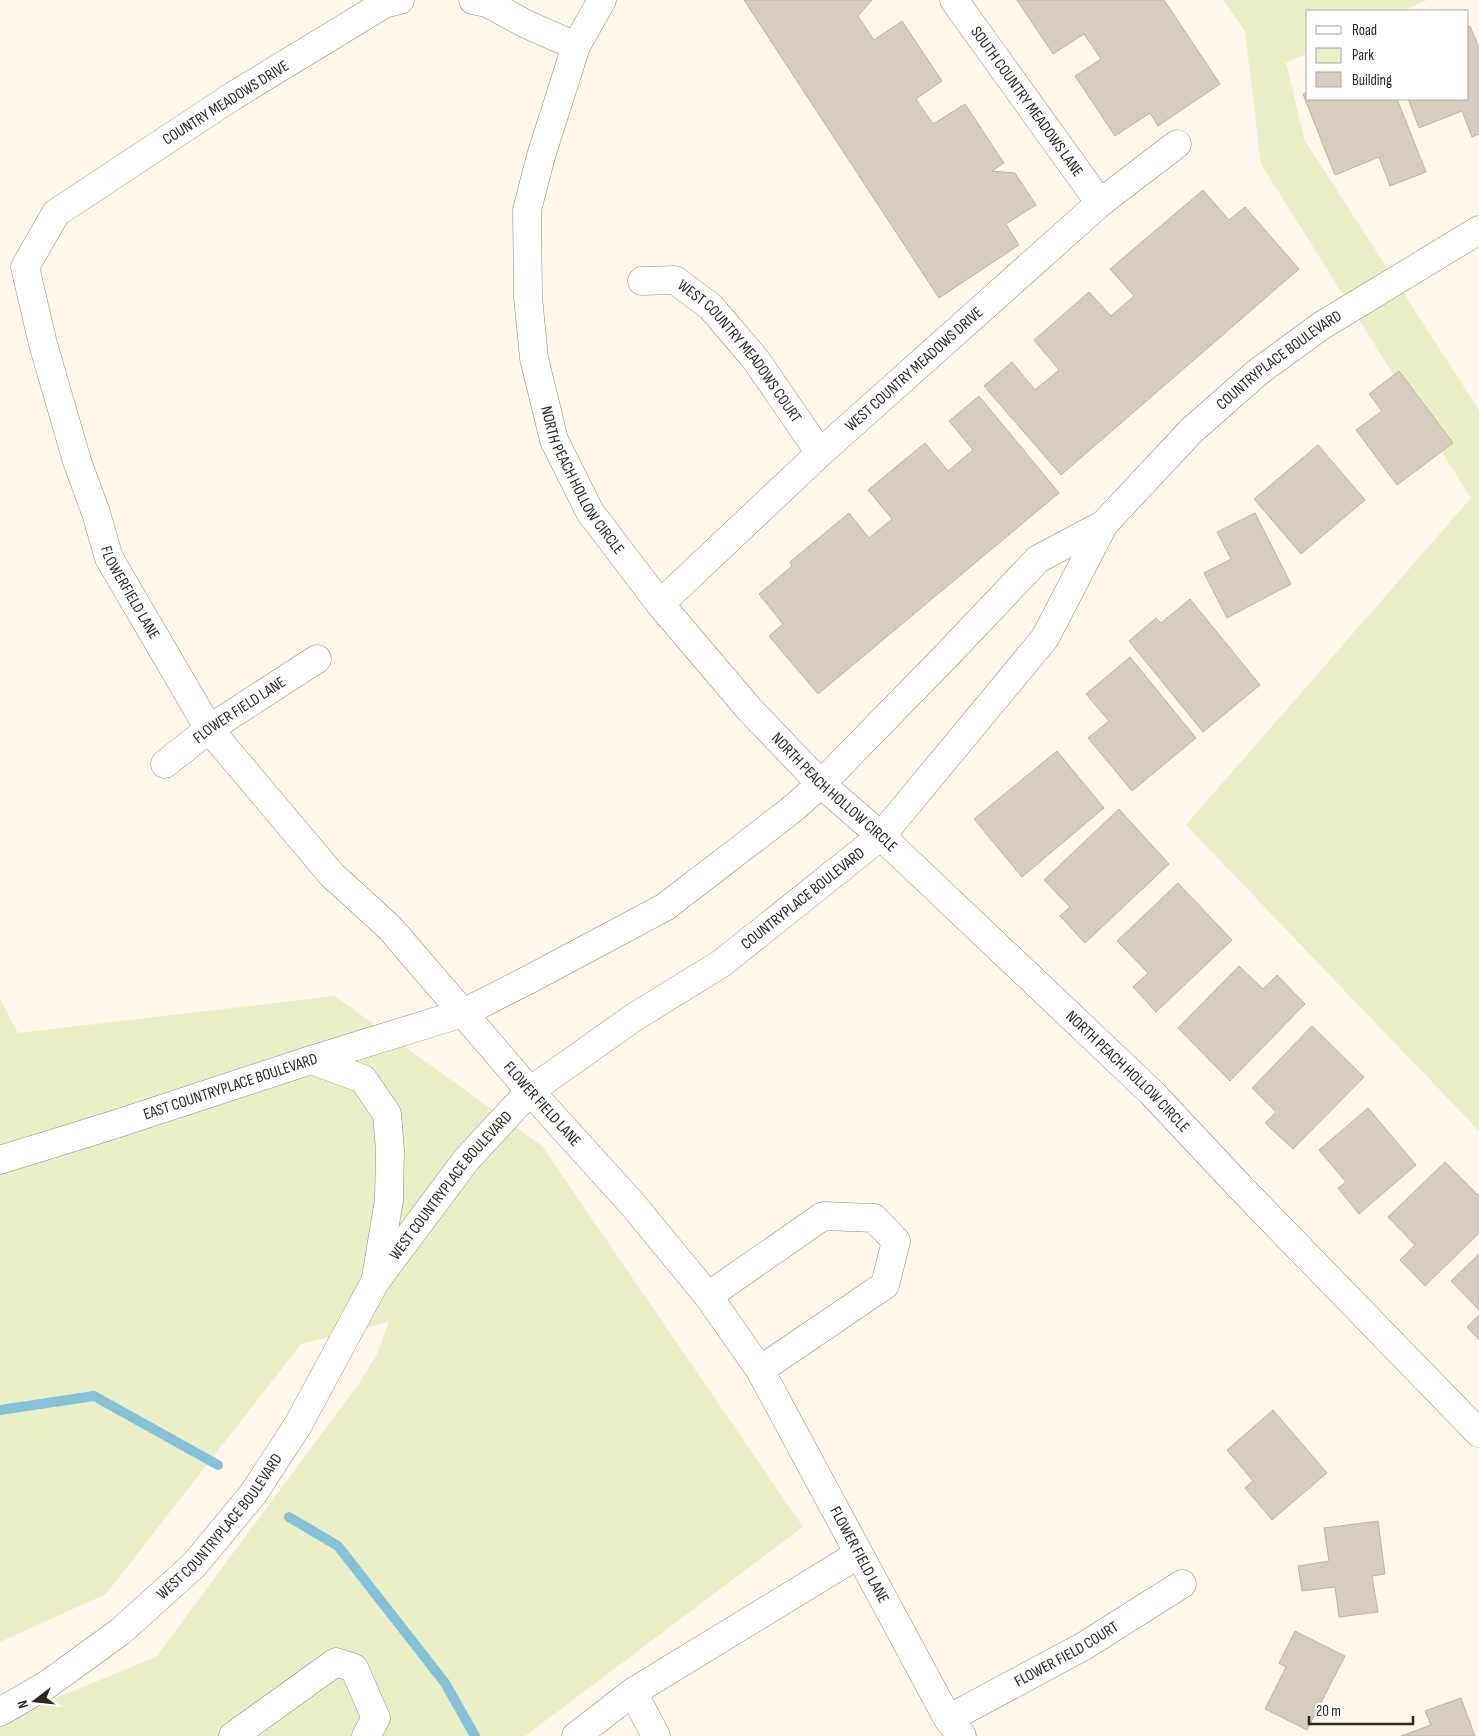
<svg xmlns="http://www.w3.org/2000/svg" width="1479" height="1736" viewBox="0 0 1479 1736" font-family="'Sofia Sans Condensed',sans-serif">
<rect width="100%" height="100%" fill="#fef7eb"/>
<path fill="#eaefc6" d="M1223,0H1427L1402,11H1308V53L1286,63L1305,141L1479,410V1131L1186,825L1471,498L1261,164L1245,31Z
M335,996L542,1146L803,1527L525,1736H0V1721L156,1657L360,1382L378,1352L389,1322L301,1344L106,1594L0,1642V999L18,1033Z"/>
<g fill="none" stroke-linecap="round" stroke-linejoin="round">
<path stroke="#84c2da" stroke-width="10" d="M0,1410L94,1396L218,1465
M289,1517L338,1546L445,1683L475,1736"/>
</g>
<path fill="#d6cdbf" stroke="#bcb4a6" d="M744,0H872L858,16L874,40L902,21L942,81L916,99L933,124L965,104L1004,163L992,171L1015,173L1036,205L1006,224L1019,245L939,298Z
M1017,0H1164L1220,84L1158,126L1150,113L1115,136L1075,76L1101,59L1084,34L1053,54Z
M1470,26L1479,48V134L1472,137L1462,111L1419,128L1408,99H1468V27Z
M1308,92V99H1397L1426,172L1390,186L1379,157L1335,175L1303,94Z
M1203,190L1229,220L1245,207L1299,269L1061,475L984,386L1012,362L1035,390L1059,370L1034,340L1089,292L1111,316L1134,296L1110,269Z
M1399,371L1453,443L1397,485L1356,430L1382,411L1369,394Z
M979,396L1059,493L818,694L769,636L783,624L759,594L792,566L790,562L849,513L869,538L892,519L868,490L925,443L948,471L973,450L949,421Z
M1318,445L1365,500L1301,554L1254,499Z
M1255,513L1291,584L1227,618L1204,573L1231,559L1217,532Z
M1190,599L1260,685L1203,732L1129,641L1156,618L1161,623Z
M1130,657L1196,738L1132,791L1088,738L1109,721L1086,694Z
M1057,751L1104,808L1022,877L974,819Z
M1119,809L1169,864L1085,943L1060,916L1070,907L1044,880Z
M1178,883L1232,940L1156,1012L1133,987L1148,973L1117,941Z
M1239,966L1263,989L1277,975L1305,1004L1230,1081L1178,1028Z
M1312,1026L1364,1077L1293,1149L1265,1123L1276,1112L1252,1088Z
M1368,1108L1416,1165L1359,1214L1338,1188L1346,1182L1319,1150Z
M1445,1162L1479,1196V1233L1425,1286L1400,1260L1415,1245L1388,1217Z
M1479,1254V1310L1451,1281Z
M1479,1315V1340L1467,1327Z
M1273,1410L1327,1473L1272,1520L1245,1488L1253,1481L1227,1450Z
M1378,1521L1385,1574L1372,1576L1378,1612L1339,1617L1335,1587L1302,1591L1298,1566L1329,1561L1324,1528Z
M1295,1631L1345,1656L1307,1730L1265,1709L1286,1667L1279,1663Z
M1461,1698L1475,1736H1401L1431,1725L1425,1711Z"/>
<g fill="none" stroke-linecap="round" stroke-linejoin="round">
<defs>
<g id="minor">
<path id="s1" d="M400,0L384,4L233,96L56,213L25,267L43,344L77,461L96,513L109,558L209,729L332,875L390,928L530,1091L634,1206L708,1296L760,1370L948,1719L962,1736"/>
<path d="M473,0L487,3L528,25L576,46"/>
<path id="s2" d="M602,0L576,46L541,156L527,210L528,297L534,358L554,440L590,512L660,604L750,710L821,784L881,836L1152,1093L1242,1189L1479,1433"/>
<path id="s3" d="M954,0L1100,203"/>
<path id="s4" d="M642,281L675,280L711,307L756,360L820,453"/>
<path id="s5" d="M660,604L820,453L1100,203L1177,144"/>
<path id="s6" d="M165,764L209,729L317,659"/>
<path d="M311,1060L363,1079L387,1114L390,1150L389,1200L376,1278"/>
<path id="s7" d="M0,1160L113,1125L311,1060L463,1013L530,979L665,907L790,811L821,784L947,655L1038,559L1104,524"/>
<path d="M708,1296L823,1216L874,1218L896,1241L885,1285L760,1370"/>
<path id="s8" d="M0,1712L48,1684L121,1631L194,1565L253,1494L298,1425L375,1282L467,1159L530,1091L633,1018L722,963L881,836L1045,638L1104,524L1191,431L1258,372L1321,326L1479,230"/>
<path id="s9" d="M948,1719L1084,1646L1182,1584"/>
<path d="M233,1736L336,1662L354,1668L376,1718L366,1736"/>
<path d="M576,1736L633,1692"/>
<path d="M656,1736L633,1692L859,1554"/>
</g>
</defs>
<use href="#minor" stroke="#928a7d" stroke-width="29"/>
<use href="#minor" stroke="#fff" stroke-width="28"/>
</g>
<g text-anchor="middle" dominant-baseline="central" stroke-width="4.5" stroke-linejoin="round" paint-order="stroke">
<g font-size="16" fill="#2a2621" stroke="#fff">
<text stroke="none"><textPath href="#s3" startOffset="125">SOUTH COUNTRY MEADOWS LANE</textPath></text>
<text transform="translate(226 103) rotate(-32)">COUNTRY MEADOWS DRIVE</text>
<text stroke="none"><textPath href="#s4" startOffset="130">WEST COUNTRY MEADOWS COURT</textPath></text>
<text stroke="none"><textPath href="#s8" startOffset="1888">COUNTRYPLACE BOULEVARD</textPath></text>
<text stroke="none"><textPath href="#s5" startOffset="346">WEST COUNTRY MEADOWS DRIVE</textPath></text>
<text stroke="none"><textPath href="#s2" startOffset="505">NORTH PEACH HOLLOW CIRCLE</textPath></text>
<text stroke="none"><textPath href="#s1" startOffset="811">FLOWERFIELD LANE</textPath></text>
<text stroke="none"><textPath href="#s6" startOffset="92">FLOWER FIELD LANE</textPath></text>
<text stroke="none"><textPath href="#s2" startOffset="910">NORTH PEACH HOLLOW CIRCLE</textPath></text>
<text stroke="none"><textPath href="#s8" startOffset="1162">COUNTRYPLACE BOULEVARD</textPath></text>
<text stroke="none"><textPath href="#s2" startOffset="1315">NORTH PEACH HOLLOW CIRCLE</textPath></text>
<text stroke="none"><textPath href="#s7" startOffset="242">EAST COUNTRYPLACE BOULEVARD</textPath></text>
<text stroke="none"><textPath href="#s1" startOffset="1471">FLOWER FIELD LANE</textPath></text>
<text stroke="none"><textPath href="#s8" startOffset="704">WEST COUNTRYPLACE BOULEVARD</textPath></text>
<text stroke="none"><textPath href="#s8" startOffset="290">WEST COUNTRYPLACE BOULEVARD</textPath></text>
<text stroke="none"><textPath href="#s1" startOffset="2025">FLOWER FIELD LANE</textPath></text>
<text stroke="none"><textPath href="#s9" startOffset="135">FLOWER FIELD COURT</textPath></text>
</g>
</g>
<rect x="1306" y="10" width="162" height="90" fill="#ffffff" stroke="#aaa8a6"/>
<rect x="1316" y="26" width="25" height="8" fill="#ffffff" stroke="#aaa8a6"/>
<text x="1352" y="35" font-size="15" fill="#2a2621">Road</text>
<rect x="1316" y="48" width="25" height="15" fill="#eaefc6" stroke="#aaa8a6"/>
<text x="1352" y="60" font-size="15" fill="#2a2621">Park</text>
<rect x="1316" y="72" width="25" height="15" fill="#d6cdbf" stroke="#aaa8a6"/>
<text x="1352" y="85" font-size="15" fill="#2a2621">Building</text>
<g transform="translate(35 1701) rotate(254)" stroke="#ffffff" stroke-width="4" paint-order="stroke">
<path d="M0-4L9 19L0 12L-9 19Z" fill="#2a2621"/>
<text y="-8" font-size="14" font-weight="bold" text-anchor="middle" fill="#2a2621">N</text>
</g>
<path d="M1309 1716v8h104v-8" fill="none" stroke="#2a2621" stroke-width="2.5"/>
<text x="1316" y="1716" font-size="15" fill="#2a2621" stroke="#ffffff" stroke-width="4" paint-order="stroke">20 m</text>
</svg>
